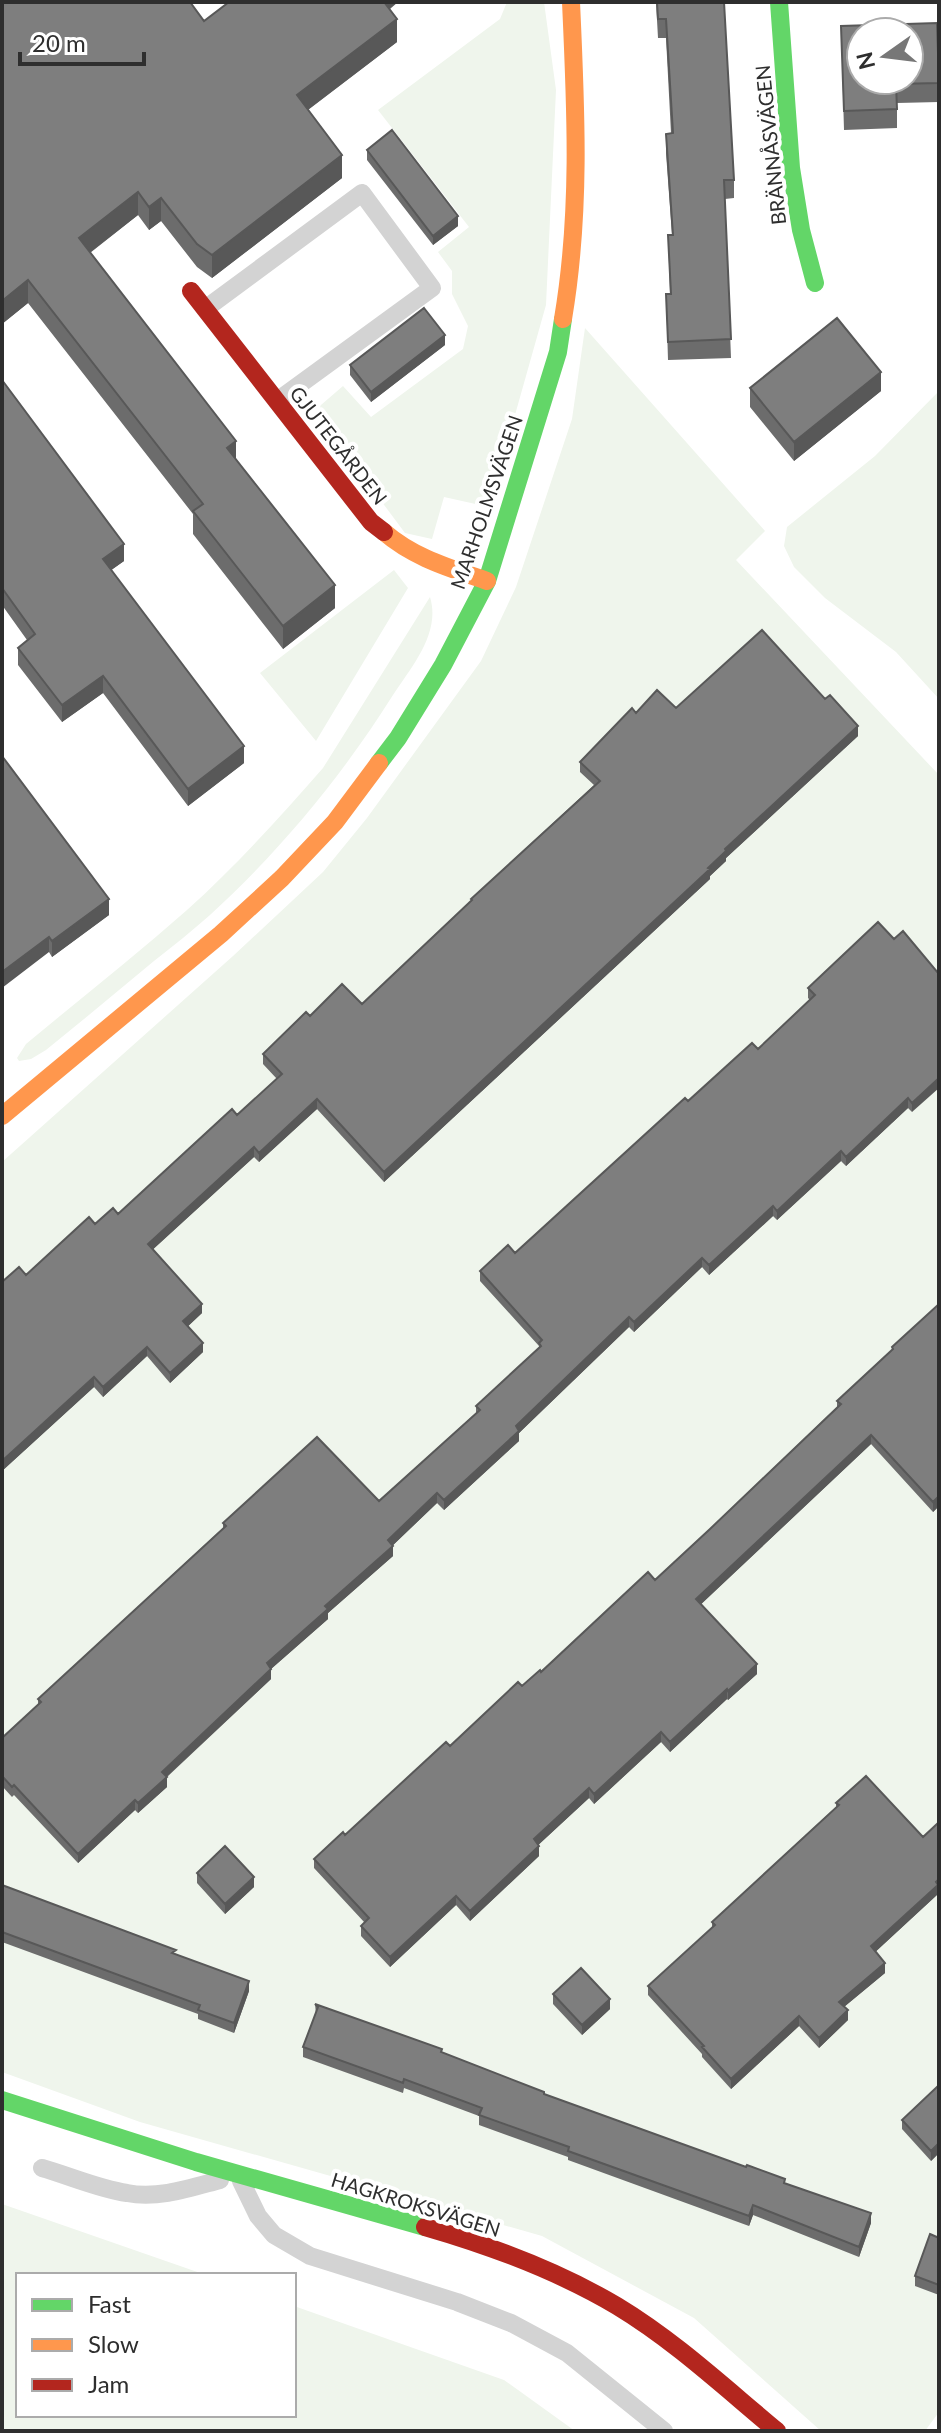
<svg xmlns="http://www.w3.org/2000/svg" width="941" height="2433" viewBox="0 0 941 2433" font-family="Lato,sans-serif">
<rect width="100%" height="100%" fill="#fff"/>
<path fill="#eff5ec" d="M507,2H544L556,90L546,305L489,507L444,497L432,539L405,533L314,411L343,386L371,417L463,349L468,326L452,294V271L438,252L469,227L378,110L500,19Z
M585,328L765,531L736,560L939,775V2412L925,2431H821L694,2318L542,2236L140,2122L2,2072V1162L233,956L323,872L367,818L481,661L516,587L572,419Z
M939,391V699L896,652L825,598L794,567L784,546L787,527L875,456Z
M394,570L408,588L316,741L260,673Z
M430,597C441,633 412,666 393,695C342,776 281,850 210,915C192,931 173,946 154,961C118,991 82,1021 46,1050L31,1059L19,1061L17,1058L26,1044C80,999 135,956 187,910C236,866 280,817 323,768Z
M2,2204L206,2275H18V2415H294V2306L504,2380L575,2431H2Z"/>
<g fill="none" stroke-linecap="round" stroke-linejoin="round">
<path stroke="#d3d3d3" stroke-width="18" d="M205,309L362,193L432,288L277,401
M42,2168C70,2176 99,2189 127,2193C158,2199 190,2188 220,2180
M241,2181L258,2216L274,2235L310,2256L457,2302L511,2323L567,2353L664,2431"/>
<path stroke="#63d668" stroke-width="18" d="M779,2L791,168L801,230L815,283
M379,763L398,738L443,665L487,581L558,352L563,319
M2,2100L196,2162L425,2227"/>
<path stroke="#ff974d" stroke-width="18" d="M563,319C581,212 576,110 571,2
M384,532C414,558 450,568 487,581
M2,1116L221,934L282,878L335,822L379,763"/>
<path stroke="#b3261e" stroke-width="18" d="M191,291L371,522L384,532
M425,2227C491,2246 558,2271 617,2306C675,2341 725,2388 777,2431"/>
</g>
<path fill="#6c6c6c" d="M2,2L204,21L229,2H398L390,9L397,42L308,110L342,178L212,278L197,267L161,221L149,230L138,215L90,253L236,459L335,608L283,649L193,534V514L28,303L2,324Z
M656,2H724L734,180V198L725,199L731,358L668,360L666,294H670L668,235H672L666,153V134L671,133L666,38H658Z
M841,26L939,83V102L897,103V128L844,130Z
M367,150L458,226L433,245L367,160Z
M445,345L371,402L350,375V365Z
M2,380L124,561L111,570L244,763L188,806L103,693L62,722L18,665V648L27,640L2,605Z
M750,388L881,391L794,461L750,407Z
M676,708L858,736L726,858V861L710,876V879L384,1182L317,1109L259,1162L254,1157L153,1249L202,1313L188,1326L203,1352L170,1383L147,1356L103,1397L94,1387L2,1471V1282L26,1275L95,1224L118,1214L237,1115L277,1079L263,1064V1054L310,1016L362,1004L471,901V899L594,785L580,772V762L636,713Z
M2,756L109,915L52,957L49,952Z
M894,939L939,974L912,1112L908,1108L846,1166L841,1161L777,1220L773,1216L709,1275L702,1267L634,1332L629,1327L519,1433V1441L444,1510L437,1503L393,1545V1556L328,1613V1619L271,1669V1679L167,1777V1787L138,1813L135,1810L78,1863L14,1795L12,1797L2,1786V1738L38,1705V1699L223,1528V1523L379,1501L476,1413V1406L539,1348V1346L480,1281V1271L515,1253L688,1101L758,1049L810,1000L808,998V988Z
M939,1304V1506L933,1512L871,1444L701,1604L757,1674L728,1700L727,1699L670,1752L661,1742L594,1804L589,1798L538,1845L539,1856L470,1921L456,1905L390,1967L361,1936V1926L365,1923L314,1868V1859L345,1835L522,1686L655,1580L710,1529L837,1407V1401L892,1350V1347Z
M836,1803L923,1837L939,1822V1889L938,1894L875,1952L885,1973L844,2007L848,2020L819,2048L799,2026L731,2089L702,2057V2054L648,1995V1986L712,1928V1922L836,1807Z
M197,1873L254,1887L225,1914L197,1883Z
M2,1885L176,1954L249,1991L234,2033L198,2019V2014L2,1942Z
M553,1994L610,2009L582,2035L553,2004Z
M315,2004L442,2052L544,2094L785,2183L871,2223L859,2257L753,2215L749,2226L568,2160V2157L479,2125V2116L404,2088L403,2093L303,2057V2047L316,2014Z
M939,2085V2153L931,2161L902,2129V2120Z
M939,2238V2295L915,2286V2276Z"/>
<path fill="#585858" d="M378,2H398L378,17Z
M397,19V42L297,118V95Z
M342,155V178L212,278V255Z
M138,192V215L79,261V238Z
M161,198V221L149,230V207Z
M458,216V226L433,245V236Z
M28,280V303L2,324V301Z
M445,335V345L371,402V392Z
M881,372V391L794,461V442Z
M236,441V464L227,448Z
M124,544V561L103,576V559Z
M335,585V608L283,649V626Z
M103,676V693L62,722V705Z
M858,726V736L726,858V861L710,876V879L384,1182V1172L708,868L725,849Z
M244,746V763L188,806V789Z
M109,899V915L52,957V941Z
M49,937V952L2,988V972Z
M939,1078V1088L912,1112V1103Z
M908,1098V1108L846,1166V1157Z
M317,1099V1109L259,1162V1153Z
M254,1147V1157L148,1254V1244Z
M841,1151V1161L777,1220V1211Z
M773,1206V1216L709,1275V1265Z
M702,1258V1267L634,1332V1322Z
M202,1304V1313L183,1331V1321Z
M629,1317V1327L519,1433V1441L444,1510V1500L516,1426Z
M203,1343V1352L170,1383V1373Z
M147,1347V1356L103,1397V1387Z
M94,1377V1387L2,1471V1461Z
M871,1435V1444L696,1609V1599Z
M437,1493V1503L388,1550V1540Z
M939,1496V1506L933,1512V1502Z
M393,1546V1556L328,1613V1619L271,1669V1679L162,1781V1772L267,1663L325,1606Z
M757,1664V1674L728,1700V1691Z
M727,1689V1699L670,1752V1742Z
M661,1732V1742L594,1804V1794Z
M167,1777V1787L138,1813V1803Z
M589,1788V1798L534,1849V1839Z
M135,1800V1810L78,1863V1854Z
M539,1846V1856L470,1921V1911Z
M254,1877V1887L225,1914V1904Z
M939,1879L938,1894L871,1956V1946Z
M456,1896V1905L390,1967V1957Z
M885,1963V1973L839,2011V2002Z
M249,1981V1991L234,2033V2023Z
M610,1999V2009L582,2035V2025Z
M848,2010V2020L819,2048V2038Z
M799,2016V2026L731,2089V2079Z
M939,2143V2153L931,2161V2151Z
M753,2205V2215L749,2226V2216Z
M871,2213V2223L859,2257V2247Z"/>
<path fill="#7e7e7e" stroke="#585858" stroke-width="2" fill-rule="evenodd" d="M2,2H190L204,21L229,2H384L397,19L297,95L342,155L212,255L197,244L161,198L149,207L138,192L79,238L236,441L227,448L335,585L283,626L193,511L203,504L28,280L2,301Z
M657,2H724L734,180H724L731,339L668,342L666,294H671L668,235H673L666,134L673,133L666,19H658Z
M937,23L939,83L896,84L897,109L844,111L841,26ZM861,32H909V80H861Z
M392,130L458,216L433,236L367,150Z
M424,308L445,335L371,392L350,365Z
M837,318L881,372L794,442L750,388Z
M2,380L124,544L103,559L244,746L188,789L103,676L62,705L18,648L35,634L2,588Z
M762,630L825,699L830,695L858,726L725,849L726,851L708,868L710,869L384,1172L317,1099L259,1153L254,1147L148,1244L202,1304L183,1321L203,1343L170,1373L147,1347L103,1387L94,1377L2,1461V1282L19,1267L26,1275L89,1217L95,1224L113,1208L118,1214L232,1109L237,1115L282,1074L263,1054L306,1012L310,1016L342,984L362,1004L472,900L471,899L600,781L580,762L632,708L636,713L657,690L676,708Z
M2,756L109,899L52,941L49,937L2,972Z
M878,922L894,939L903,931L939,974V1078L912,1103L908,1098L846,1157L841,1151L777,1211L773,1206L709,1265L702,1258L634,1322L629,1317L516,1426L519,1431L444,1500L437,1493L388,1540L393,1546L325,1606L328,1609L267,1663L271,1669L162,1772L167,1777L138,1803L135,1800L78,1854L14,1785L12,1787L2,1776V1738L41,1702L38,1699L226,1526L223,1523L317,1437L379,1501L480,1410L476,1406L541,1346L539,1343L542,1340L480,1271L508,1245L515,1253L685,1098L688,1101L752,1043L758,1049L815,995L808,988Z
M939,1304V1496L933,1502L871,1435L696,1599L757,1664L728,1691L727,1689L670,1742L661,1732L594,1794L589,1788L534,1839L539,1846L470,1911L456,1896L390,1957L361,1926L369,1918L314,1859L343,1832L345,1835L446,1742L450,1746L518,1682L522,1686L540,1670L541,1672L648,1572L655,1580L710,1529L841,1404L837,1401L893,1349L892,1347Z
M866,1776L923,1837L939,1822V1879L936,1882L938,1885L871,1946L885,1963L839,2002L848,2010L819,2038L799,2016L731,2079L702,2047L704,2046L648,1986L715,1925L712,1922L839,1805L836,1803Z
M225,1846L254,1877L225,1904L197,1873Z
M2,1885L176,1950L172,1953L249,1981L234,2023L198,2010L200,2005L2,1932Z
M581,1968L610,1999L582,2025L553,1994Z
M315,2004L442,2049L441,2052L544,2092V2094L746,2167L747,2165L785,2179L784,2183L871,2213L859,2247L753,2205L749,2216L568,2151L569,2147L479,2115L482,2108L404,2079L403,2083L303,2047L318,2007Z
M939,2085V2143L931,2151L902,2120Z
M930,2234L939,2238V2285L915,2276Z"/>
<g text-anchor="middle" dominant-baseline="central" stroke-width="8" stroke-linejoin="round" paint-order="stroke">
<g font-size="20" fill="#2e2e2e" stroke="#fff">
<text transform="translate(770 145) rotate(-96)">BRÄNNÅSVÄGEN</text>
<text transform="translate(339 445) rotate(52)">GJUTEGÅRDEN</text>
<text transform="translate(486 502) rotate(-71)">MARHOLMSVÄGEN</text>
<text transform="translate(416 2204) rotate(17)">HAGKROKSVÄGEN</text>
</g>
</g>
<rect width="941" height="2433" fill="none" stroke="#2e2e2e" stroke-width="8"/>
<rect x="16" y="2273" width="280" height="144" fill="#ffffff" stroke="#ababab" stroke-width="2"/>
<rect x="32" y="2299" width="40" height="12" fill="#63d668" stroke="#ababab" stroke-width="2"/>
<text x="88" y="2313" font-size="24" fill="#2e2e2e">Fast</text>
<rect x="32" y="2339" width="40" height="12" fill="#ff974d" stroke="#ababab" stroke-width="2"/>
<text x="88" y="2353" font-size="24" fill="#2e2e2e">Slow</text>
<rect x="32" y="2379" width="40" height="12" fill="#b3261e" stroke="#ababab" stroke-width="2"/>
<text x="88" y="2393" font-size="24" fill="#2e2e2e">Jam</text>
<g transform="translate(885 56) rotate(256)"><circle r="38" fill="#ffffff" stroke="#ababab" stroke-width="2"/>
<path d="M0-6L14 30L0 20L-14 30Z" fill="#777777"/>
<text y="-12" font-size="22" font-weight="bold" text-anchor="middle" fill="#2e2e2e">N</text>
</g>
<path d="M20 52v12h124v-12" fill="none" stroke="#2e2e2e" stroke-width="4"/>
<text x="32" y="52" font-size="24" fill="#2e2e2e" stroke="#ffffff" stroke-width="6" paint-order="stroke">20 m</text>
</svg>
